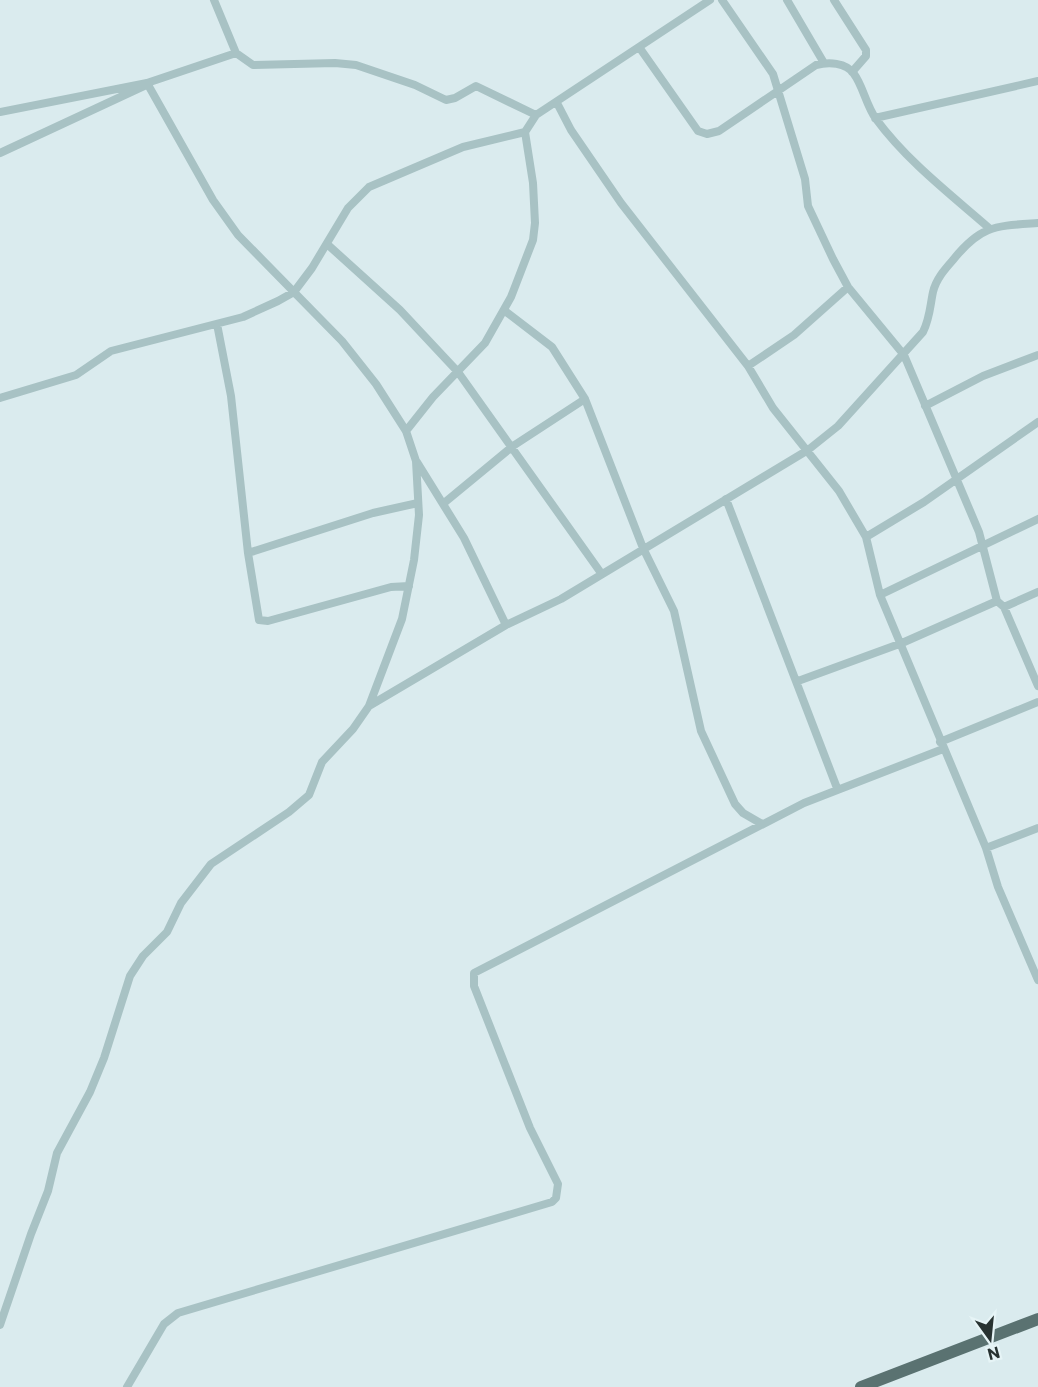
<svg xmlns="http://www.w3.org/2000/svg" width="1038" height="1387" viewBox="0 0 1038 1387" font-family="Commissioner,sans-serif">
<rect width="100%" height="100%" fill="#daebee"/>
<g fill="none" stroke-linecap="round" stroke-linejoin="round">
<path stroke="#a8c2c4" stroke-width="8" d="M214,0L236,53L253,65L335,63L356,65L415,85L446,100L455,98L476,86L536,115
M722,0L773,74L805,179L808,206L833,259L848,287L904,355L979,532L997,601L1004,607L1038,686
M787,0L824,63
M834,0L866,50V56L852,72
M639,47L698,131L707,134L719,131L816,65C828,62 846,62 854,74C863,86 866,105 876,119C907,161 950,194 989,228
M557,103L571,130L621,203L748,366L773,408L839,491L866,537L880,595L986,848L998,887L1038,980
M0,112L147,83L236,53
M875,118L1038,81
M0,153L144,86
M327,244L400,310L458,372L601,573
M505,311L552,347L585,399L643,548L674,611L701,731L735,804L743,813L762,824
M217,324L231,396L248,553L259,620L268,621L391,587L409,586
M748,366L794,335L848,287
M0,398L76,375L111,351L243,317L278,301L294,292L312,268L348,208L369,187L463,147L525,132L536,115L710,0
M925,406L983,376L1038,355
M406,431L433,397L485,343L511,297L533,240L535,223L533,183L525,132
M417,462L464,538L506,625
M726,499L837,788
M444,503L513,446L585,399
M866,537L924,502L1038,422
M248,553L373,513L418,503
M880,595L1038,519
M1004,607L1038,592
M798,681L902,643L997,601
M369,706L506,625L561,599L808,450L838,426L923,332C930,318 930,306 933,292C936,279 945,269 953,260C981,225 995,226 1038,223
M940,742L1038,702
M986,848L1038,828
M0,1325L31,1234L48,1191L57,1153L90,1092L104,1058L130,976L143,956L167,932L181,903L211,864L289,812L309,795L322,762L353,729L369,706L402,619L414,560L419,515L416,461L406,431L376,384L342,341L238,235L213,200L147,83
M127,1387L164,1324L178,1313L552,1202L556,1198L558,1184L530,1128L474,986V973L804,803L943,749"/>
<path stroke="#5a7271" stroke-width="12" d="M861,1387L1038,1319"/>
</g>
<g transform="translate(990 1339) rotate(165)" stroke="#e6f4f6" stroke-width="4.5" paint-order="stroke">
<path d="M0-4.5L10 22L0 15L-10 22Z" fill="#273231"/>
<text y="-9" font-size="16" font-weight="bold" text-anchor="middle" fill="#273231">N</text>
</g>
</svg>
